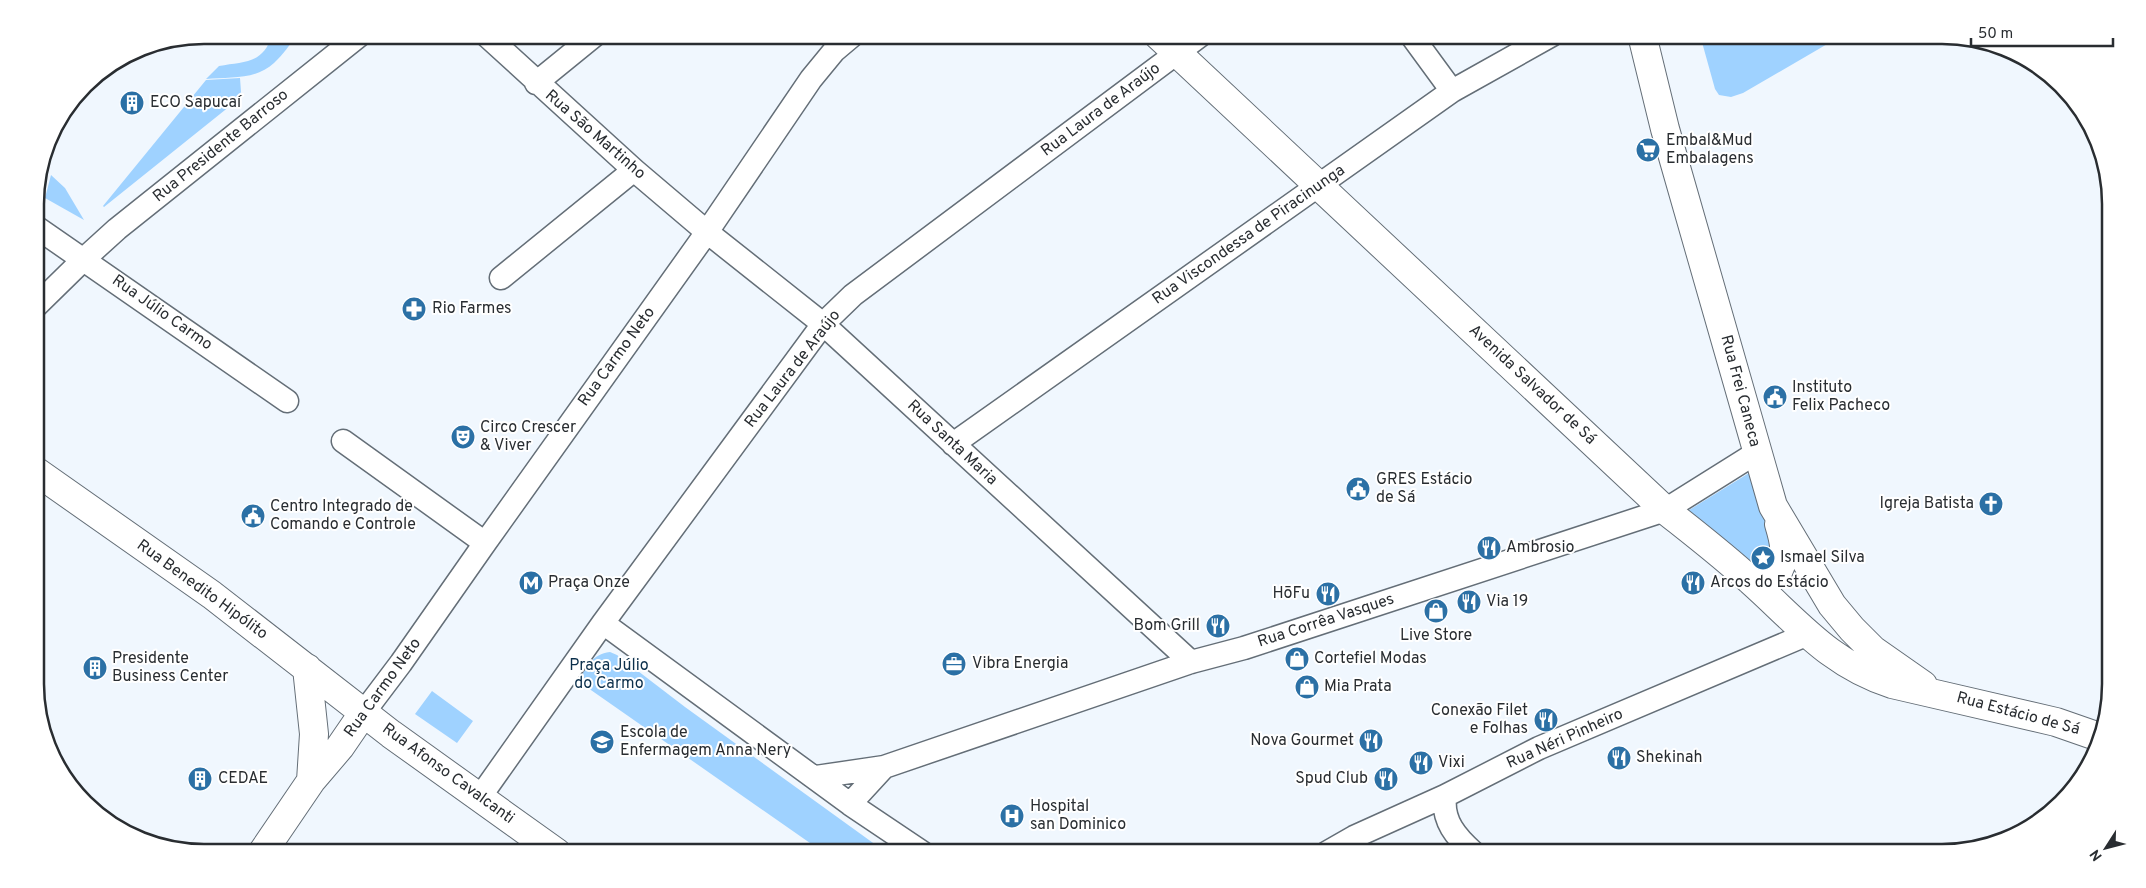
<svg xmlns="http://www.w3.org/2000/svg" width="2146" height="888" viewBox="0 0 2146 888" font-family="Overpass,sans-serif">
<rect width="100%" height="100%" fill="#f0f7fe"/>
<path fill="#9fd2ff" d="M272,35H297C290,44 283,55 274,63C256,80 230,77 206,79L219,66C243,61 263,65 272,35Z
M1700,35H1840L1841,36L1743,93L1731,97L1719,95L1715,89Z
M240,78L241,92L235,102L104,207L103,206L206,80Z
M51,175L65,188L84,220L45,198Z
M1749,473L1777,551L1776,564L1755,571L1686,512Z
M610,652L617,655L685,707L887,853H825L820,850L578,681C587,667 592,654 610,652Z
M432,691L473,721L457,743L415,714Z"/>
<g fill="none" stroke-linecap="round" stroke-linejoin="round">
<defs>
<path id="street" d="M486,35L634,170L707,232L823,324L1191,662
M1411,35L1452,91
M536,83L595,35
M36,227L287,401
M501,278L634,170
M36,306L84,259L117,229L360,35
M343,441L485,543
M953,444L1452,91L1552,35
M603,623L850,804L923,853
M364,712L401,663L485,543L707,232L811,79L834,51L853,35
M816,777L884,767
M1445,796C1442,821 1456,837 1474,853
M480,797L603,623L823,324L853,295L1201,35
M850,804L884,767L1191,662L1244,648L1665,510L1756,453
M1326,853L1354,837L1445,796L1539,748L1808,634"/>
<path id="secondary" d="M1158,35L1665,510C1694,533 1724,556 1751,581C1798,623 1830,664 1892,684L2056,722L2102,738
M1642,35L1665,129L1773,506L1832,605L1852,629L1873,650L1923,685
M37,472L212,595L391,734L557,853
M1750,580L1767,576L1778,572C1787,552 1785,544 1779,524
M307,668L314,734L311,781
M262,853L311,781L340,747L364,712"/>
</defs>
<use href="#street" stroke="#646e77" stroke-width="25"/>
<use href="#secondary" stroke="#646e77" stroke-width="30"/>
<use href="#street" stroke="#fff" stroke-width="22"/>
<use href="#secondary" stroke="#fff" stroke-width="28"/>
</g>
<defs>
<symbol id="building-disc" viewBox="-11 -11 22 22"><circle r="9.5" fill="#2b70a5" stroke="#fff"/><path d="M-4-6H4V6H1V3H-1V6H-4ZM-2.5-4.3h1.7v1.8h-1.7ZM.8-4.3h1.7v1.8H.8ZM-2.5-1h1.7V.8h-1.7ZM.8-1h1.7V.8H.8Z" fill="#fff"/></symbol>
<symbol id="supermarket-disc" viewBox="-11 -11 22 22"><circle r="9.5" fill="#2b70a5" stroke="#fff"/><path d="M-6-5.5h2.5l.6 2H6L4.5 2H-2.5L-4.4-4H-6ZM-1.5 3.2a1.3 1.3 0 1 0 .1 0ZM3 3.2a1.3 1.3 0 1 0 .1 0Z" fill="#fff"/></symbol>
<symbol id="pharmacy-disc" viewBox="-11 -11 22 22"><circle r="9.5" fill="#2b70a5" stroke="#fff"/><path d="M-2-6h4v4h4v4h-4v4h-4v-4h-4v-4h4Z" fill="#fff"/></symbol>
<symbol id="civic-disc" viewBox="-11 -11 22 22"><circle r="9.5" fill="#2b70a5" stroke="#fff"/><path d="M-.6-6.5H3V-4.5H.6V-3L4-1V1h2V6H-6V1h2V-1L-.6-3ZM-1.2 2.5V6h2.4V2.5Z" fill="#fff"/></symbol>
<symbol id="theatre-disc" viewBox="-11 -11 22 22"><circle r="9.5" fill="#2b70a5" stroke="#fff"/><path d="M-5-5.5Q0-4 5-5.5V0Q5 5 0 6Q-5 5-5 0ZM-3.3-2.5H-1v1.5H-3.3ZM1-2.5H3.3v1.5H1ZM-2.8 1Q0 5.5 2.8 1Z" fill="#fff"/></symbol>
<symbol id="church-disc" viewBox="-11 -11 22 22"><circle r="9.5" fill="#2b70a5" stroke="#fff"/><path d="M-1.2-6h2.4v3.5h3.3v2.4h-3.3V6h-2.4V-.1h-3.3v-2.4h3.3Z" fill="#fff"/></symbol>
<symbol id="restaurant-disc" viewBox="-11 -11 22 22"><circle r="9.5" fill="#2b70a5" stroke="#fff"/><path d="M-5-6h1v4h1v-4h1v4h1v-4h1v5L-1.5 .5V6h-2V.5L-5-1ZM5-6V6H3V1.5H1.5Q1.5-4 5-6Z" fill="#fff"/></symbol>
<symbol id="sight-disc" viewBox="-11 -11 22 22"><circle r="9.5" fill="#2b70a5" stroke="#fff"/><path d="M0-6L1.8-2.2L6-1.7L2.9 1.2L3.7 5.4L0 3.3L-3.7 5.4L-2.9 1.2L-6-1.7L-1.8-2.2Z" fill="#fff"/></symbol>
<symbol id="metro-disc" viewBox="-11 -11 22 22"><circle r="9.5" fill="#2b70a5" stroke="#fff"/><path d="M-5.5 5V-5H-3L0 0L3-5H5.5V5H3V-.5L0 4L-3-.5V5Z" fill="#fff"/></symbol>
<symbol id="shop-disc" viewBox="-11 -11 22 22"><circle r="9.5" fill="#2b70a5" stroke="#fff"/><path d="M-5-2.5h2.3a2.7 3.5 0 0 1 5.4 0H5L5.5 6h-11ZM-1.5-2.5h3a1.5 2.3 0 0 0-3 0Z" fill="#fff"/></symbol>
<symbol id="office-disc" viewBox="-11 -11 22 22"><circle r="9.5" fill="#2b70a5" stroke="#fff"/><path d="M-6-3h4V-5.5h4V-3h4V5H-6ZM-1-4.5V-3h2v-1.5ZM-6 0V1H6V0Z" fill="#fff"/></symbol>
<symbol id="university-disc" viewBox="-11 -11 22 22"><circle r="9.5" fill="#2b70a5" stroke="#fff"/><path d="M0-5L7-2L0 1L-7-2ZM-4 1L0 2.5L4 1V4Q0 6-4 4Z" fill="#fff"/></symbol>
<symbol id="hospital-disc" viewBox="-11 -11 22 22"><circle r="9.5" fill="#2b70a5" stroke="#fff"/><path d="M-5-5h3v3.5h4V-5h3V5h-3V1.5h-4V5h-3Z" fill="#fff"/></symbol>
</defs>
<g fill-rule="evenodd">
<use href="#building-disc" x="118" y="89" width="28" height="28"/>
<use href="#supermarket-disc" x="1634" y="136" width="28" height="28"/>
<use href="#pharmacy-disc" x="400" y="295" width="28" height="28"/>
<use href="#civic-disc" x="1761" y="383" width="28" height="28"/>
<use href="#theatre-disc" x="449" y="423" width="28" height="28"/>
<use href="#civic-disc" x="1344" y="475" width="28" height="28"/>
<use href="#church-disc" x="1977" y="490" width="28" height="28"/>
<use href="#civic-disc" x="239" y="502" width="28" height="28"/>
<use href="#restaurant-disc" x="1475" y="534" width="28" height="28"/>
<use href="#sight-disc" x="1749" y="544" width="28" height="28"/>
<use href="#metro-disc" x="517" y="569" width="28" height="28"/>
<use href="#restaurant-disc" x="1679" y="569" width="28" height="28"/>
<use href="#restaurant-disc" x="1314" y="580" width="28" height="28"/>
<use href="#restaurant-disc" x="1455" y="588" width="28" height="28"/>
<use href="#shop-disc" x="1422" y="597" width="28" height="28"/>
<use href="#restaurant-disc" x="1204" y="612" width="28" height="28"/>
<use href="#shop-disc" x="1283" y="645" width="28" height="28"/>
<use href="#office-disc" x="940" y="650" width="28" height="28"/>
<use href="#building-disc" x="81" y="654" width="28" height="28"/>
<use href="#shop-disc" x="1293" y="673" width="28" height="28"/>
<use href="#restaurant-disc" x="1532" y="706" width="28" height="28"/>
<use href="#restaurant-disc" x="1357" y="727" width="28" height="28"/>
<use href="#university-disc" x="588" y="728" width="28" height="28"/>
<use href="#restaurant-disc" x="1605" y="744" width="28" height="28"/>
<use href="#restaurant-disc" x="1407" y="749" width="28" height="28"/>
<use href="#building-disc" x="186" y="765" width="28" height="28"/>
<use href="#restaurant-disc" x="1372" y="765" width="28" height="28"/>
<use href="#hospital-disc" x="998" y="802" width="28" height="28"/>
</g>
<g text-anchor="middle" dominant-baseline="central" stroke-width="4" stroke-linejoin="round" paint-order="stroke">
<g font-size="16" fill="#292d31" stroke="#fff" text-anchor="start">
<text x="150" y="103">ECO Sapucaí</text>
<text x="1666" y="141">Embal&amp;Mud<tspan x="1666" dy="18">Embalagens</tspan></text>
<text x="432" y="309">Rio Farmes</text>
<text x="1792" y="388">Instituto<tspan x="1792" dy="18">Felix Pacheco</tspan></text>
<text x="480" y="428">Circo Crescer<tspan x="480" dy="18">&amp; Viver</tspan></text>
<text x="1376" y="480">GRES Estácio<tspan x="1376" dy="18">de Sá</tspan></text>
<text x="1974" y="504" text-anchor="end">Igreja Batista</text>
<text x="270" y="507">Centro Integrado de<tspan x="270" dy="18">Comando e Controle</tspan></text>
<text x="1506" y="548">Ambrosio</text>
<text x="1780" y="558">Ismael Silva</text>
<text x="548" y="583">Praça Onze</text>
<text x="1710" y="583">Arcos do Estácio</text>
<text x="1310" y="594" text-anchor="end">HōFu</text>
<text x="1486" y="602">Via 19</text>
<text x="1200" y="626" text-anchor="end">Bom Grill</text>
<text x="1436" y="636" text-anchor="middle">Live Store</text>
<text x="112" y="659">Presidente<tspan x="112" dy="18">Business Center</tspan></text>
<text x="1314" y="659">Cortefiel Modas</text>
<text x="972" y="664">Vibra Energia</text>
<text x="1324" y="687">Mia Prata</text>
<text x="1528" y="711" text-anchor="end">Conexão Filet<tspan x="1528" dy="18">e Folhas</tspan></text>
<text x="620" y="733">Escola de<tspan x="620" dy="18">Enfermagem Anna Nery</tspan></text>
<text x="1354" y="741" text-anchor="end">Nova Gourmet</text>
<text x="1636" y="758">Shekinah</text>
<text x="1438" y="763">Vixi</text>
<text x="218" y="779">CEDAE</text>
<text x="1368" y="779" text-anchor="end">Spud Club</text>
<text x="1030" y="807">Hospital<tspan x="1030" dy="18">san Dominico</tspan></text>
</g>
<g font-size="16" fill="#292d31" stroke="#fff">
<text transform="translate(1101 110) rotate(-37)">Rua Laura de Araújo</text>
<text transform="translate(595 135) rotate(41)">Rua São Martinho</text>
<text transform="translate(221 146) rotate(-39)">Rua Presidente Barroso</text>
<text transform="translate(1249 235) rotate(-35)">Rua Viscondessa de Piracinunga</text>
<text transform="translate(162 313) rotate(35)">Rua Júlio Carmo</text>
<text transform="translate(617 357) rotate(-54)">Rua Carmo Neto</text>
<text transform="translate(793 369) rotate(-52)">Rua Laura de Araújo</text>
<text transform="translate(1532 385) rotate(43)">Avenida Salvador de Sá</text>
<text transform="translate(1740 391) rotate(75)">Rua Frei Caneca</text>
<text transform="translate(952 443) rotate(43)">Rua Santa Maria</text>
<text transform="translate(202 590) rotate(36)">Rua Benedito Hipólito</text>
<text transform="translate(1326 621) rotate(-18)">Rua Corrêa Vasques</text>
<text transform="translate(383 688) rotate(-54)">Rua Carmo Neto</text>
<text transform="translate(2018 714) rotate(15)">Rua Estácio de Sá</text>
<text transform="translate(1565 739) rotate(-24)">Rua Néri Pinheiro</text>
<text transform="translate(448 774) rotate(36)">Rua Afonso Cavalcanti</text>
</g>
<g font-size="16" fill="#0b2f4b" stroke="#fff">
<text x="609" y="666">Praça Júlio<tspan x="609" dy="18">do Carmo</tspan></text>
</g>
</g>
<path d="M0 0H2146V888H0ZM204 44H1942A160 160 0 0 1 2102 204V684A160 160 0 0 1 1942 844H204A160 160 0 0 1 44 684V204A160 160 0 0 1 204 44Z" fill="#fff" fill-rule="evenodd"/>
<path fill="none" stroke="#292d31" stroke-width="2.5" d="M204 44H1942A160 160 0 0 1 2102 204V684A160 160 0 0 1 1942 844H204A160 160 0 0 1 44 684V204A160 160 0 0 1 204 44Z"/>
<g transform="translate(2106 848) rotate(234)" stroke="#ffffff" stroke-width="4" paint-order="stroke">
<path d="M0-4L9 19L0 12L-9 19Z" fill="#292d31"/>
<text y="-8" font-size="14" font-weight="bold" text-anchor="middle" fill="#292d31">N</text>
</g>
<path d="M1971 38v8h142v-8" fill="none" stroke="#292d31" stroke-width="2.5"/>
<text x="1978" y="38" font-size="15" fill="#292d31" stroke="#ffffff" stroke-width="4" paint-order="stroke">50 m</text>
</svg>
